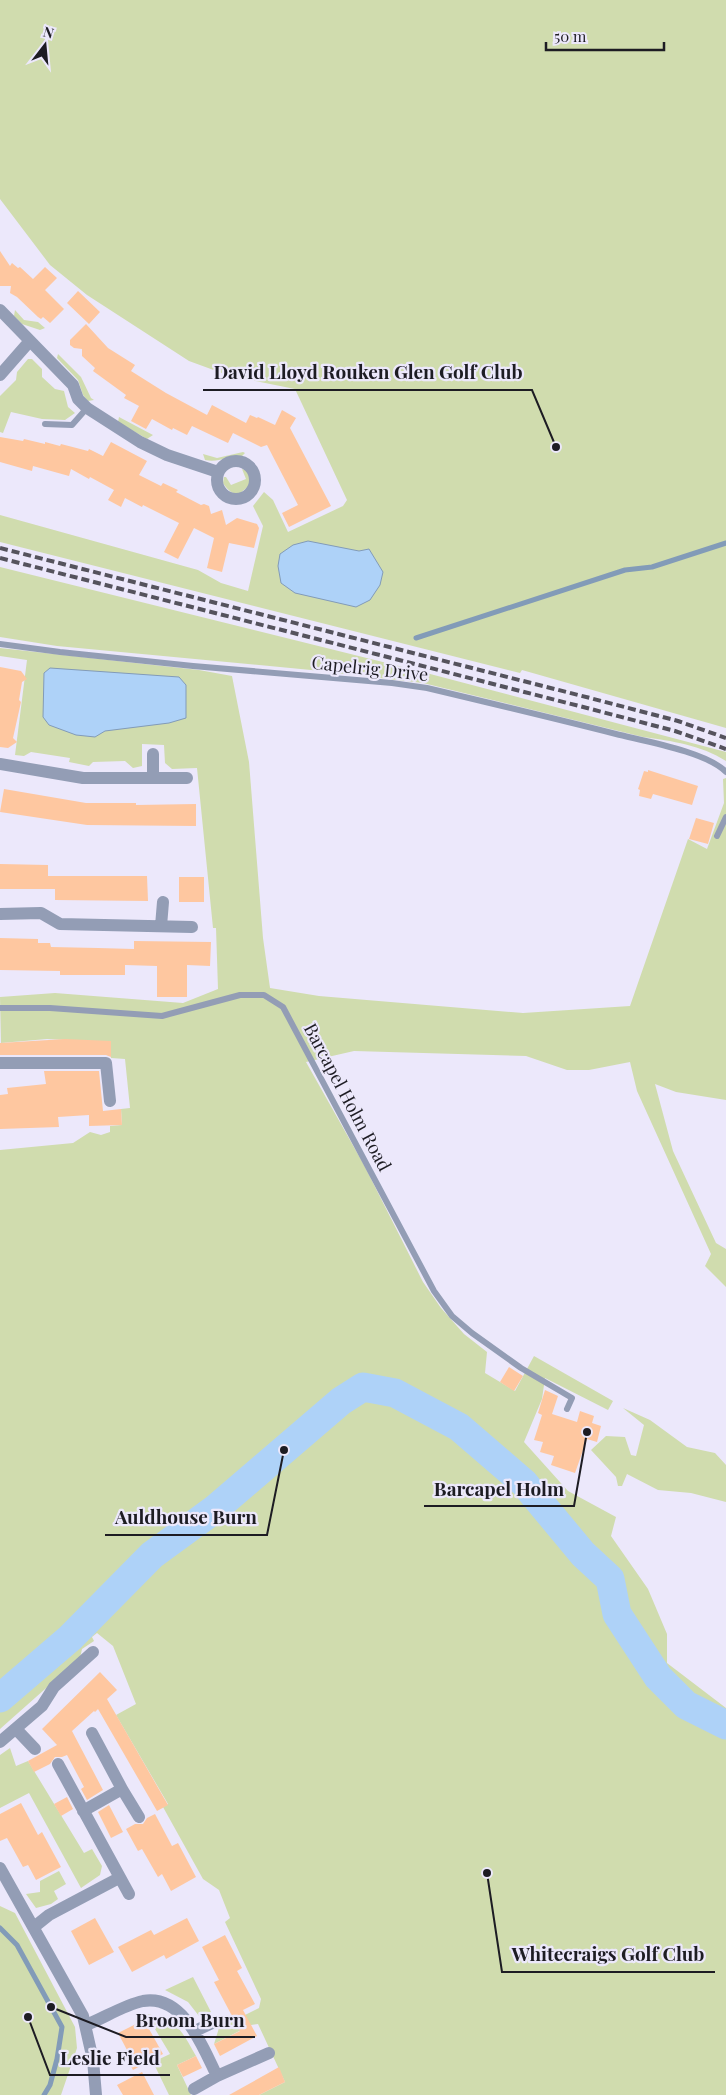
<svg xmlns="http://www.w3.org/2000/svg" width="726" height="2095" viewBox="0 0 726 2095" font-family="'Playfair Display',serif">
<rect width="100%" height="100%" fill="#ece8fb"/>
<path fill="#d0dcae" d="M0,0H726V728L522,670L520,673L0,542V515L198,570L221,583L248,591L263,526L253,506L264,492L273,500L288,532L343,506L347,500L295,389L230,376L189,361L87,295L50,265L0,199Z
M15,310L24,320L38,322L45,328L40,330L22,324L14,316Z
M58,354L81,377L91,398L94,400L88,401L83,395L78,380L57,358Z
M28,359H32L42,369V377L55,389L64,391L68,407L75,413L65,420L42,419L11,412L3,433L0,432V396L16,380L17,372Z
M119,417L153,435L147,439L118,422Z
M243,452L245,453L242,456C228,455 220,463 205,460L203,454L217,458Z
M242,469L248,471L251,475L250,485L239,494C231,494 227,489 223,483L224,477H226L231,485L246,479Z
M0,567L415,670L726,752V761C701,745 672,741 643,737L423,683L311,670L57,646L0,637Z
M0,648L199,670L232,676L249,762L263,938L270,988L319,996L523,1013L630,1006L688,839L707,849L724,803L723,779L726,778V1100L676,1092L655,1084L673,1151L716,1243L726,1249V1287L705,1266L711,1254L637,1091L630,1062L589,1070H567L526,1056L354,1051L306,1062L364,1165L423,1282L441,1308L464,1334L487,1352L485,1373L515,1391L534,1356L613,1401L608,1410L545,1378L542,1399L524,1442L568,1491L616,1517L611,1536L648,1589L667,1634V1663L726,1708V2095H259L285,2082L258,2024L251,2025L214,2044L219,2028L259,2008L261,1999L225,1922L230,1918L219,1890L203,1879L163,1807L168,1804L116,1715L136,1704L113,1646L97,1633L92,1637L94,1641L82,1649L80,1658L0,1729V1150L73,1143L90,1132L101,1135L110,1132V1126L122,1125L121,1109L130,1108L125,1059L111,1058V1042L47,1039L1,1043L0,997L55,993L183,1003L218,989L216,928H213L197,768L172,769L165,763L164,745L142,744V766L133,768L125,761L93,762L89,766L69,762L70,758L31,752L24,756L15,755L27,660L0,656Z
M623,1408L650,1420L687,1447L715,1453L726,1465V1502L691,1493L658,1490L627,1474L622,1486H618L616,1477L591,1450L606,1436L625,1437L631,1455L636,1456L644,1425Z
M10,1748L16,1766L28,1761L84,1853L92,1849L102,1866L100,1875L81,1888L29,1793L0,1808V1755Z
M59,1871L66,1884L54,1891L58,1899L51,1904L36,1908L26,1894L40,1892V1881Z
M0,1906L15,1913L75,2027L77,2048L61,2095H0Z
M193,1977L211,2012L199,2016L188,2002L165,1990Z
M146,2014C177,2018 181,2030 196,2056L177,2065L191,2095H169L153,2062L170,2054Z"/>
<path fill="#aed2f8" stroke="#829bb8" d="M308,541L359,551L369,549L383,572L380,585L370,600L356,607L295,593L281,583L278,566L280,554L293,545Z
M50,668L179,677L186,685V718L169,723L105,731L95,737L76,735L49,725L43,717L44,673Z"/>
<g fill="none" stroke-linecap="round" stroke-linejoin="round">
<path stroke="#829bb8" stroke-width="5" d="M416,638L625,570L652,567L726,543
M0,1928L17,1945L62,2027L57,2059L50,2085L44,2095"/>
<path stroke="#aed2f8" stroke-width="29" d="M0,1698L70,1638L152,1555L215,1509L341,1401L363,1387L395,1393L459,1427L524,1483L583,1554L610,1579L617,1614L658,1677L686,1705L726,1725"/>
</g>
<path fill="#fec7a0" d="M0,251L10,266L12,263L18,268L20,267L33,279L45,267L57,278L45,290L64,309L50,323L43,317L41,319L38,317L17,297L10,293L11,286H0Z
M78,291L100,312L89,324L67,303Z
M86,324L108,348L135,365L131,371L166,393L207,415L212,405L246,423L250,415L257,418L258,417L275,425L282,410L296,418L290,428L331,506L289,527L282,513L298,505L267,445L261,447L233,433L228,443L192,426L187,435L173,428L172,430L152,419L146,429L131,421L139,406L124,398L126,395L93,371L95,368L82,356V349L74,348L70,345V340Z
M0,437L23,441L24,439L45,444V442L60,446L61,444L88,451L89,449L103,456L111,442L147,461L139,475L161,486L163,483L178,490L176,492L201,505L204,504L209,506L211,514L222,510L226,525L237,518L257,524L259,528L254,548L229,543L222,572L207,568L214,538L194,528L178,559L164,552L179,523L143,505L142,507L125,498L121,507L108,500L114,490L90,477L89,479L71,469L69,476L33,466L32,471L0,462Z
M0,667L21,671L27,679L22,682L19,700L21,702L13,738L17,742L8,748L0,747Z
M648,770L698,786L692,805L653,794L651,799L639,796L640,790L638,789L644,771L648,772Z
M4,789L86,803H136V805L196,804V826L87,825L0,812Z
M696,818L714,823L708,844L689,839Z
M0,864L48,865V876H147L148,901L55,900V889H0Z
M179,877H204V902H179Z
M0,938L38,939V943H50L51,947L98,948L134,949V941L211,942L210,966L187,965V997H157V966L125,965V975H60V971L0,970Z
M65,1039L111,1041V1057L106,1055H0V1043Z
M44,1071H99L103,1111L121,1109L122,1125L89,1126V1115L58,1117L59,1127L0,1129V1095L8,1094L7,1088L46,1084Z
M509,1367L523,1376L514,1391L500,1382Z
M545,1390L558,1396L552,1414L577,1422L580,1411L594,1416L592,1423L601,1426L597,1442L587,1439L575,1473L551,1465L554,1456L540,1452L543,1442L534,1440L542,1415L538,1413Z
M100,1672L117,1690L107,1699L168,1805L157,1811L98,1709L95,1712L94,1711L72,1731L103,1790L87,1800L81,1789L84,1787L67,1755L62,1757H55L50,1764L34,1772L28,1761L57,1745L42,1729Z
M67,1797L73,1809L61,1816L54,1804Z
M21,1803L38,1835L42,1832L61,1867L36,1880L28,1865L23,1867L7,1838L0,1841V1814Z
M109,1805L123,1832L111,1838L98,1812Z
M155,1814L172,1846L178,1843L196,1877L171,1891L162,1874L158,1877L142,1849L138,1851L126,1829L135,1824H143L147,1818Z
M95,1918L114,1952L89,1965L71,1931Z
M187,1918L199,1941L166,1959L164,1955L132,1972L118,1947L151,1930L154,1935Z
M225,1935L242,1968L237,1971L255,2004L243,2010L257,2036L220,2056L214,2044L240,2031L214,1982L219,1980L202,1947Z
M144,2020L163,2054L133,2070L123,2052L127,2050L118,2033Z
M196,2056L202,2068L183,2077L177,2065Z
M279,2067L285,2082L259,2095H229Z
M142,2072L154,2095H123L117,2085Z"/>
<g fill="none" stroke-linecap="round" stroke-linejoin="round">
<path stroke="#939db5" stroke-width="6" d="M45,424L72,425L87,408
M0,644L60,652L193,666L392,683L427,688C490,703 553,718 616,734C644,741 707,752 726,772
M717,836L726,817
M0,1008H50L162,1016L240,995H264L283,1007L434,1291L452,1316L472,1333L521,1368L572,1398L567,1409"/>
<path stroke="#939db5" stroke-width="12" d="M0,310L73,385L78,399L87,408L140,442L167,455L218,472
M0,375L29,342
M217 480a19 19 0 1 1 38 0a19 19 0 1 1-38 0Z
M0,764L83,778H187
M153,778V754
M0,914L41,913L60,924L192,927
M161,926L163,902
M0,1063H106L110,1101
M16,1729L35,1749
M92,1733L122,1789L139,1817
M0,1742L42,1706L54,1687L93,1652
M58,1764L129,1894
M83,1811L122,1789
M0,1868L83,2016L93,2060L96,2095
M34,1927L49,1915L119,1878
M86,2025C104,2018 124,2005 143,2001C184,1994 203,2048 217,2076
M195,2031L212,2023
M194,2089L217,2076L269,2053"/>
<path stroke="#55535d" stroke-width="4" stroke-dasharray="8 4" stroke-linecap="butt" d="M0,548L590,698L678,721L726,738
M0,558L587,708L675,731L726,749"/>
</g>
<g text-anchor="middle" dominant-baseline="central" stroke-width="4.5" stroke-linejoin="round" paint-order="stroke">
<g font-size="18" fill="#1d1c23" stroke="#ece8fb">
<text transform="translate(370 668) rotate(6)">Capelrig Drive</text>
<text transform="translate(348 1097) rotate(62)">Barcapel Holm Road</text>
</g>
</g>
<path fill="none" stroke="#1d1c23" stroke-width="2" d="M556 447L532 390H203M587 1432L574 1506H424M284 1450L267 1535H105M487 1873L502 1972H715M51 2007L126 2037H255M28 2017L50 2075H170"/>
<g fill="#1d1c23" stroke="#ece8fb" stroke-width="2">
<circle cx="556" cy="447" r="5"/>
<circle cx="587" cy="1432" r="5"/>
<circle cx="284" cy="1450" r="5"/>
<circle cx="487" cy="1873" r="5"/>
<circle cx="51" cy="2007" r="5"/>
<circle cx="28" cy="2017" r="5"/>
</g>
<g font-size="19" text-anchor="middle" font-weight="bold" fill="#1d1c23" stroke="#ece8fb" stroke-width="4.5" stroke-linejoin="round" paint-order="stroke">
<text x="368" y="379">David Lloyd Rouken Glen Golf Club</text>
<text x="499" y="1496">Barcapel Holm</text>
<text x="186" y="1524">Auldhouse Burn</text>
<text x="608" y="1961">Whitecraigs Golf Club</text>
<text x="190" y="2027">Broom Burn</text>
<text x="110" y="2065">Leslie Field</text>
</g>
<g transform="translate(45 45) rotate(16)" stroke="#ece8fb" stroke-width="4" paint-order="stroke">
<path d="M0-4L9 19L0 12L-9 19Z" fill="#1d1c23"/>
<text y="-8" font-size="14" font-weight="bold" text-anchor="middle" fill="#1d1c23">N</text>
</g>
<path d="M546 42v8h118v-8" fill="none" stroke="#1d1c23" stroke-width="2.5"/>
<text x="554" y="42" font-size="15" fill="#1d1c23" stroke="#ece8fb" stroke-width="4" paint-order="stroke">50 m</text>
</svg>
